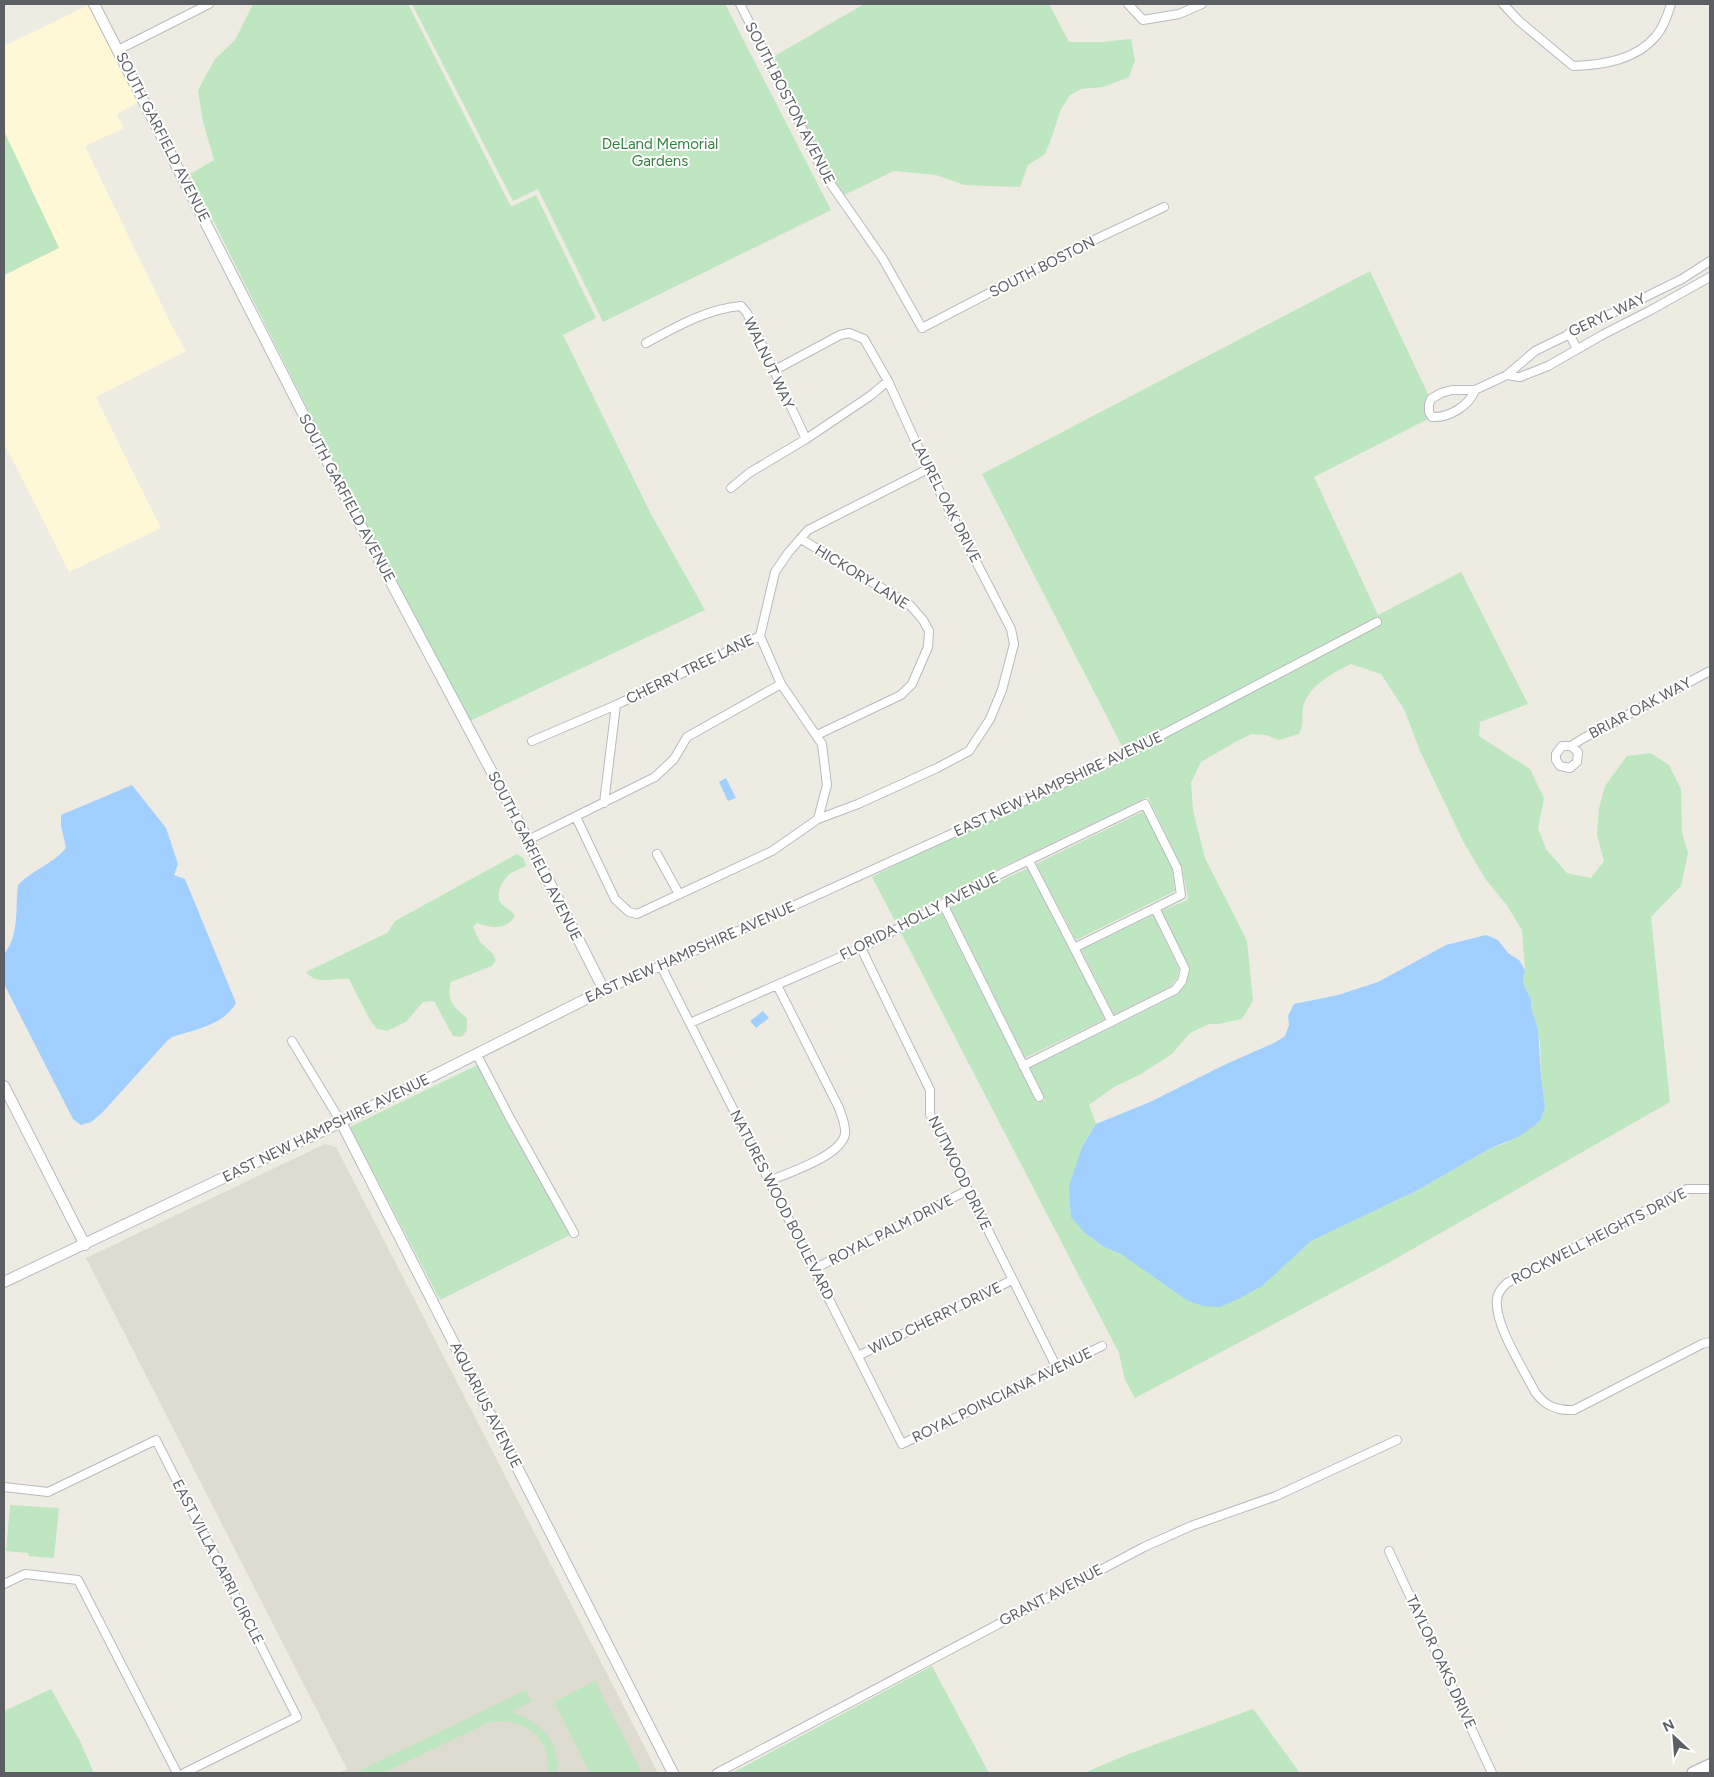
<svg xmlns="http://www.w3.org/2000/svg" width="1714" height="1777" viewBox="0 0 1714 1777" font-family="Figtree,sans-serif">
<rect width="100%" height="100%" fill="#eeece2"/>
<path fill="#fef8d7" d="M89,5L139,102L117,114L124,128L85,146L173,328L186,351L96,397L161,528L69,572L6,447H4V276L58,247L4,131V46Z"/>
<path fill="#dedbd0" d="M325,1144L336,1147L658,1773H339L347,1769L86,1258Z"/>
<path fill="#bee6c1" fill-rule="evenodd" d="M253,4H408L509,203L512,206L515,205L536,195L596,318L563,335L651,514L705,610L470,721L359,512L190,174L214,160L203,122L198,90L215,59L235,40Z
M412,4H725L831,210L603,322L538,189L513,201Z
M864,4H1049L1069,42H1101L1131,39L1135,60L1129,77L1103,87L1081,89L1070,95L1060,111L1053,134L1045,154L1028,165L1020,187L964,185L936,175L894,171L844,195L828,171L773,57Z
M4,131L59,248L4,275Z
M1370,271L1428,394C1423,403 1422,411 1428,419L1314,477L1378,615L1461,572L1528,704L1480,722L1479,736L1530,769L1544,798L1538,828L1546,849L1567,873L1591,878L1604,861L1597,835L1599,808L1605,786L1627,756L1651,753L1669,765L1681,789L1682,832L1688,853L1681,886L1651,917L1670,1102L1388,1263L1135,1398L1125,1380L1119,1353L901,933L941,912L1037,1103L1045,1100L1030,1068L1177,995L1187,983L1189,967L1161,911L1187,900L1188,897L1182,868L1148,797L959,888L896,923L872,877L1124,750L982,474ZM1351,664L1381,674L1404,709L1420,751L1463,841L1486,880L1506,904L1522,930L1525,970L1523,980L1525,988L1531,999V1007L1540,1043L1541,1077L1545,1107L1506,1143L1489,1149L1418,1190L1311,1241L1291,1259L1188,1301L1138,1265L1121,1254L1104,1247L1085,1233L1082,1147L1096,1124L1089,1105L1114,1087L1141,1074L1172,1054L1190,1033L1209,1024H1219L1242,1019L1253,1001L1247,941L1205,858L1193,810L1191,783L1201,762L1237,741L1252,734L1266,735L1279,740L1299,734C1305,721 1301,717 1303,707C1309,685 1333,673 1351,664Z
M1144,811L1172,869L1175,891L1076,940L1036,864Z
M517,854L524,859L526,866C522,868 516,870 511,873C504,878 495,892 500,902C504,908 511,909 515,916C506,931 491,928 477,923L473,927L480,942L493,954L496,960L492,966L451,982C446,1000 453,1007 467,1018V1030L462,1037L453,1036L434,1001L423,1002L406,1022L387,1031L377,1029L370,1020L349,979C332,977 318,986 306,972L387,933L395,921Z
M1028,868L1105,1019L1025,1058L950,907L964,898Z
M1153,915L1179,969L1177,978L1171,986L1114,1015L1081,950Z
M477,1065L507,1123L570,1235L440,1300L350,1127Z
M10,1505L59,1508L54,1558L29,1556L28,1553L6,1551Z
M932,1666L989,1773H732Z
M595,1681L642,1773H590L554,1702Z
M51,1689L80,1741L94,1773H4V1711Z
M526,1690L532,1701L511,1712C539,1720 561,1742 557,1773H548C552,1737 522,1715 487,1723L383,1773H355Z
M1253,1709L1300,1773H1084L1126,1755Z"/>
<path fill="#a1cfff" d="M726,778L736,798L728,801L719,782Z
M132,785L166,828L178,864L174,875L185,879L236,1003C224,1025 194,1030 172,1037L167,1041L102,1113L91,1122L81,1125L73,1119L4,984V954C20,935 15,908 18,885C32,870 53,864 66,848L61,825V815Z
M1486,935L1498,940L1508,953L1519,960L1525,970L1523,980L1525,988L1531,999V1007L1538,1030L1541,1077L1545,1107L1540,1121L1520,1136L1489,1149L1418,1190L1311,1241L1262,1286L1240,1298L1220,1307L1204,1306L1188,1301L1121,1254L1104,1247L1085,1233L1071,1217L1069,1186L1082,1147L1096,1124L1150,1102L1224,1065L1276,1042L1285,1036L1289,1025L1288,1016L1294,1004L1338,995L1378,982L1446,945Z
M763,1011L769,1018L756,1028L750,1021Z"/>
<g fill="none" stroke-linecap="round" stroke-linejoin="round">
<defs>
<path id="minor" d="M740,4L785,93L824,174L883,259L922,328L1062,255L1164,207
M1128,4L1143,20L1179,14L1202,4
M1503,4L1519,21L1573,66C1603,65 1636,60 1656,36C1663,28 1668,14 1671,4
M118,50L209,4
M1569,333L1577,349
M646,343C676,327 706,309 741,306L747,313L806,439L749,473L731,488
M1507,375L1520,377L1548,366L1604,334L1651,310L1710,277
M1475,390C1469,406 1449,418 1432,417L1429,412V404L1431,399L1441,393L1452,390H1475L1507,375L1535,351L1682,279L1710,261
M806,439L870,396L888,381
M801,539L910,605L923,620L929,631L928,647L912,684L901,695L817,735
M760,636L781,684L822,744L827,785L818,819
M532,741L616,705
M1571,746L1578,752L1577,762L1570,768L1560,766L1556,760V754L1562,746H1571L1582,739L1710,671
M604,803L616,705L760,636L775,572L788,553L808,530L928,469
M576,817L615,899L629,912L637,914L772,851L818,819L858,804L937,768L969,751L990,719L1002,690L1014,644L1011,629L928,469L888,381L864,339L849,333L840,335L773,371
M528,840L655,777L674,759L687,737L781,684
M657,854L679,894
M1029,861L1074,948
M943,904L1039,1097
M861,948L930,1090V1114L1057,1368
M661,966L902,1444L1102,1346
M604,990L661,966L1112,761L1377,622
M690,1023L861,948L931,911L961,893L1145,804L1177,868L1181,895L1155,908
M292,1041L341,1122
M477,1055L511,1120L574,1233
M1023,1066L1175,990L1182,981L1185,969L1155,908L1074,948L1112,1022
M769,1181C788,1173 841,1156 845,1134C846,1125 842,1117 839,1108L777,985
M1710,1189H1687L1507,1283C1502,1288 1497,1293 1497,1300C1494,1324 1524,1370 1535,1392C1545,1406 1557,1411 1574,1410L1702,1344L1710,1342
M814,1269L968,1190
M858,1356L1012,1280
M4,1487L48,1492L156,1440L297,1717L184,1773
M1389,1551L1492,1773
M4,1584L25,1574L78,1580L177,1773
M717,1773L1144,1547L1191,1526L1276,1496L1397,1440"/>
<path id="tertiary" d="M4,1086L85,1245
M341,1122L673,1773
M4,1282L341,1122L604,990L528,840L344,494L94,4"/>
<path id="secondary" d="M1693,1773L1710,1765"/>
</defs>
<use href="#minor" stroke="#b8babf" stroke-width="10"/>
<use href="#tertiary" stroke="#b8babf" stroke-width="12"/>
<use href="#secondary" stroke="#b8bbc1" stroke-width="14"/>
<use href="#minor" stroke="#fff" stroke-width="8"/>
<use href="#tertiary" stroke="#fff" stroke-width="10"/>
<use href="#secondary" stroke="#fff" stroke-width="11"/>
</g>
<g text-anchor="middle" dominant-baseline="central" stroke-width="4" stroke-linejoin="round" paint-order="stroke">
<g font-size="15" fill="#5b5e63" stroke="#fff">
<text transform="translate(790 103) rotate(63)">SOUTH BOSTON AVENUE</text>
<text transform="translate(163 137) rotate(63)">SOUTH GARFIELD AVENUE</text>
<text transform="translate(1042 267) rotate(-27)">SOUTH BOSTON</text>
<text transform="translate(1607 315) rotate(-25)">GERYL WAY</text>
<text transform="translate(769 363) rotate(65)">WALNUT WAY</text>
<text transform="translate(347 498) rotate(62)">SOUTH GARFIELD AVENUE</text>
<text transform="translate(946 501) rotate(63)">LAUREL OAK DRIVE</text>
<text transform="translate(862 577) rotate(32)">HICKORY LANE</text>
<text transform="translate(690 669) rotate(-26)">CHERRY TREE LANE</text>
<text transform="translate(1640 708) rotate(-28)">BRIAR OAK WAY</text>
<text transform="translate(1058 784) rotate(-25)">EAST NEW HAMPSHIRE AVENUE</text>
<text transform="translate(535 856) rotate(63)">SOUTH GARFIELD AVENUE</text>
<text transform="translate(919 916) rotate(-27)">FLORIDA HOLLY AVENUE</text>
<text transform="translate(690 952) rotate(-24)">EAST NEW HAMPSHIRE AVENUE</text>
<text transform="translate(326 1128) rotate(-26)">EAST NEW HAMPSHIRE AVENUE</text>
<text transform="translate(960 1173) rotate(64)">NUTWOOD DRIVE</text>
<text transform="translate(782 1205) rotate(63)">NATURES WOOD BOULEVARD</text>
<text transform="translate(891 1230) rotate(-27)">ROYAL PALM DRIVE</text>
<text transform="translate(1599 1236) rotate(-27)">ROCKWELL HEIGHTS DRIVE</text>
<text transform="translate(935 1318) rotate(-26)">WILD CHERRY DRIVE</text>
<text transform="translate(1002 1395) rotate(-26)">ROYAL POINCIANA AVENUE</text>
<text transform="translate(486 1405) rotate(63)">AQUARIUS AVENUE</text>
<text transform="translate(218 1562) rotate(63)">EAST VILLA CAPRI CIRCLE</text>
<text transform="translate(1051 1595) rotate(-28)">GRANT AVENUE</text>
<text transform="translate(1441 1662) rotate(65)">TAYLOR OAKS DRIVE</text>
</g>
<g font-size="15" fill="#32823d" stroke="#fff">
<text x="660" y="144">DeLand Memorial<tspan x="660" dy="17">Gardens</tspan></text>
</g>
</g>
<rect width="1714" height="1777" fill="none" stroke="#5b5e63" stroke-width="10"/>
<g transform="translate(1674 1737) rotate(334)" stroke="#ffffff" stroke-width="4" paint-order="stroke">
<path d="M0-4L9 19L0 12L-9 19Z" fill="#5b5e63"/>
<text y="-8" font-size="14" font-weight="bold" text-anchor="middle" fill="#5b5e63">N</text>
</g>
</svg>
